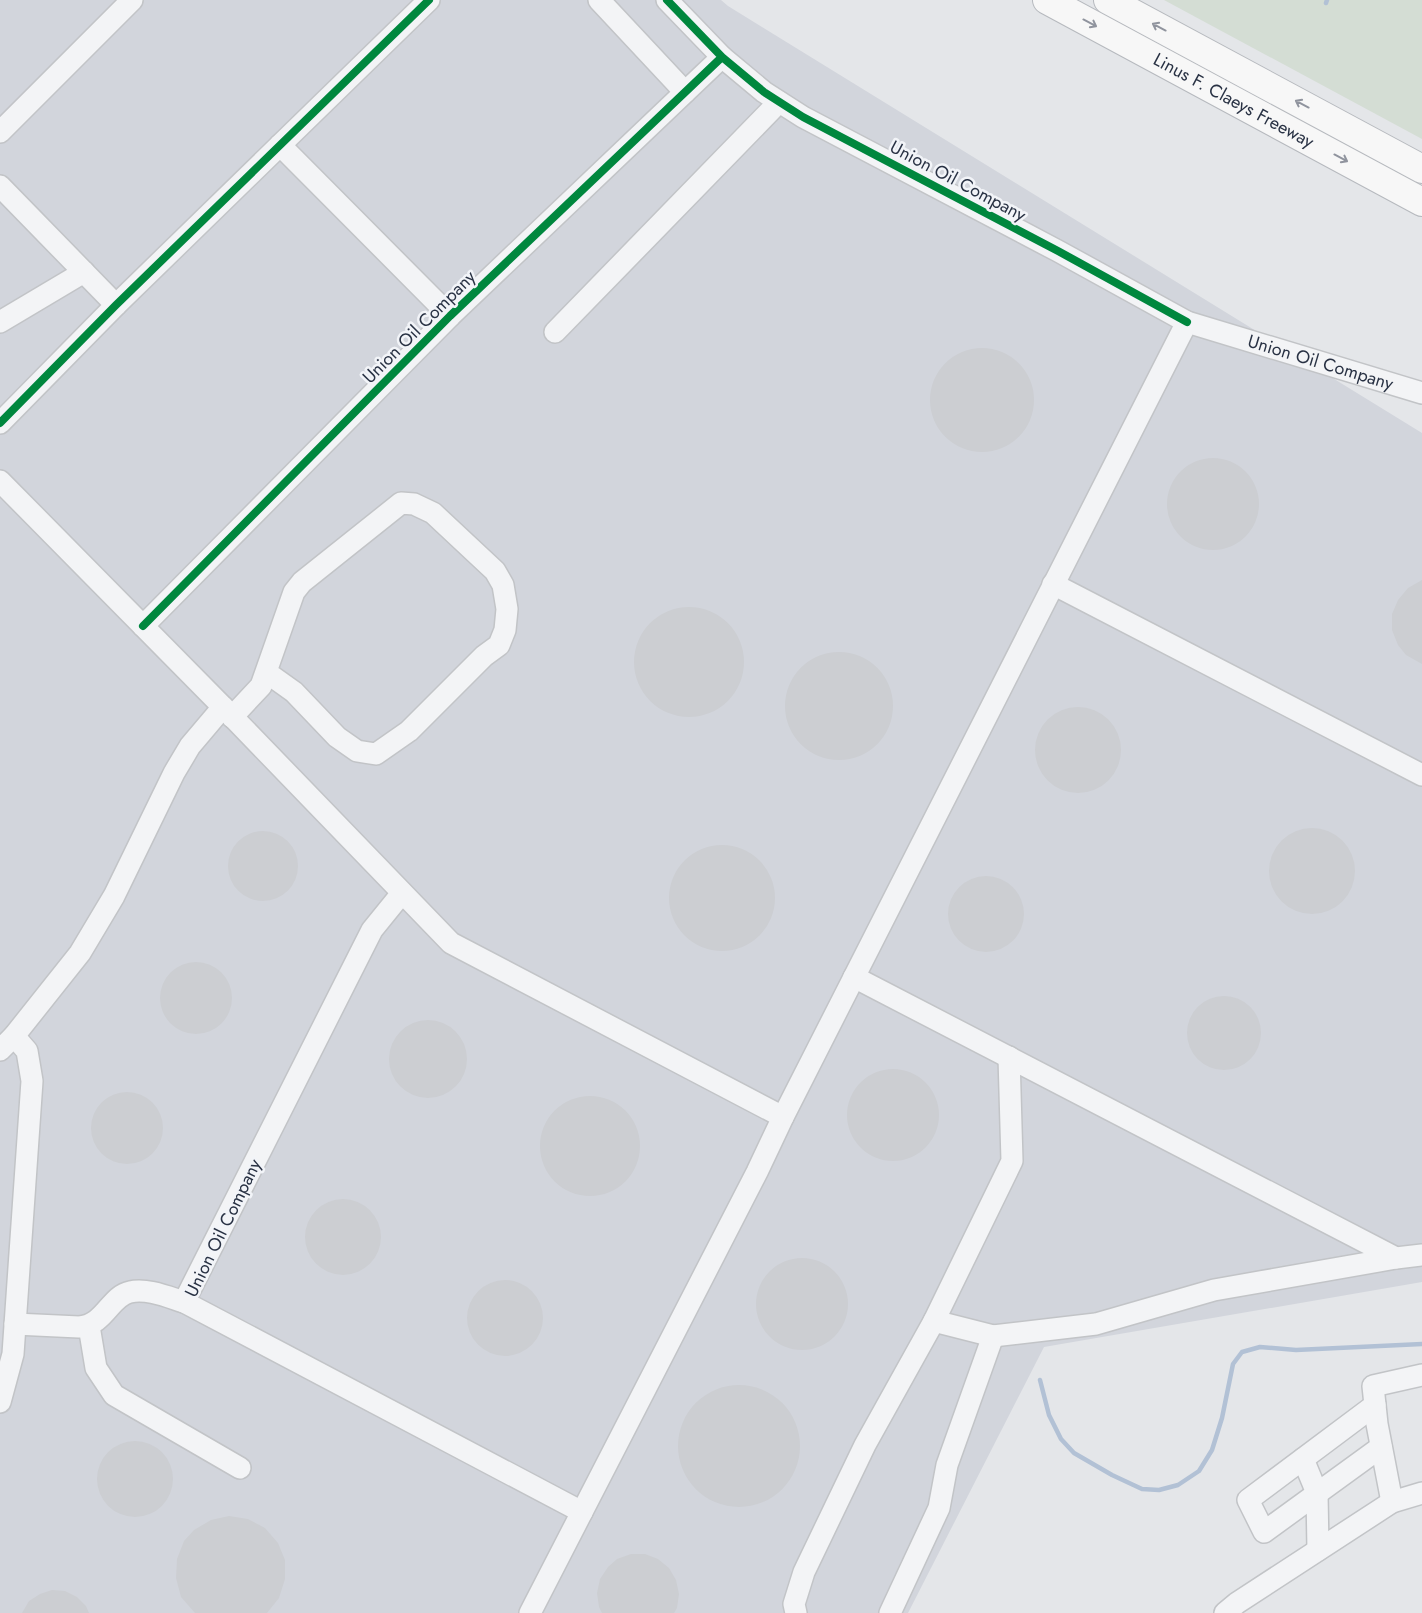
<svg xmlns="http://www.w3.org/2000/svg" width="1422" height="1613" viewBox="0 0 1422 1613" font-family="Jost,sans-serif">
<rect width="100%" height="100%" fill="#e4e6e9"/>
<path fill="#d2d5dc" d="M0,0H721L728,6L1422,433V1282L1044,1347L908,1613H0Z"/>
<path fill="#d4ddd4" d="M1164,0H1422V139Z"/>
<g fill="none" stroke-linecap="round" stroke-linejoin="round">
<path stroke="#b2c1d5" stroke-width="4.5" d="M1326,3L1327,0
M1040,1380L1049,1415L1061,1439L1074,1453L1112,1475L1142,1489L1159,1490L1178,1485L1199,1471L1212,1450L1222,1418L1233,1364L1242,1352L1260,1347L1296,1350L1422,1344"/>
</g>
<path fill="#ccced2" d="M930 400a52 52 0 1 1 104 0a52 52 0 1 1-104 0Z
M1167 504a46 46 0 1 1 92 0a46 46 0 1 1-92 0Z
M1422,580V664L1406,655L1398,645L1392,630V614L1398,600L1408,588Z
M634 662a55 55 0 1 1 110 0a55 55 0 1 1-110 0Z
M785 706a54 54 0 1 1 108 0a54 54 0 1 1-108 0Z
M1035 750a43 43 0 1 1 86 0a43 43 0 1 1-86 0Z
M1269 871a43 43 0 1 1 86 0a43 43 0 1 1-86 0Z
M228 866a35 35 0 1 1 70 0a35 35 0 1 1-70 0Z
M669 898a53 53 0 1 1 106 0a53 53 0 1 1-106 0Z
M948 914a38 38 0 1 1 76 0a38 38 0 1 1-76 0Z
M160 998a36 36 0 1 1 72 0a36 36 0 1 1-72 0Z
M1187 1033a37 37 0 1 1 74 0a37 37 0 1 1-74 0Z
M389 1059a39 39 0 1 1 78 0a39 39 0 1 1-78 0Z
M847 1115a46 46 0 1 1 92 0a46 46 0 1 1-92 0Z
M91 1128a36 36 0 1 1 72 0a36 36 0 1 1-72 0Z
M540 1146a50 50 0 1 1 100 0a50 50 0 1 1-100 0Z
M305 1237a38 38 0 1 1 76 0a38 38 0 1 1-76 0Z
M756 1304a46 46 0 1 1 92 0a46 46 0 1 1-92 0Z
M467 1318a38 38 0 1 1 76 0a38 38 0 1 1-76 0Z
M678 1446a61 61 0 1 1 122 0a61 61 0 1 1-122 0Z
M97 1479a38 38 0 1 1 76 0a38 38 0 1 1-76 0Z
M229,1516L248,1519L265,1528L278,1543L285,1560V1579L279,1598L267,1613H195L181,1597L176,1578L177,1559L184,1541L194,1530L211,1520Z
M631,1554H645L658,1559L669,1568L676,1580L679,1594L677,1608L674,1613H602L599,1607L597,1593L600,1579L608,1567L617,1559Z
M52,1590L65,1591L77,1597L86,1606L89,1613H22L29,1601L40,1594Z"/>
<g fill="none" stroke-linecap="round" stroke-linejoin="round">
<defs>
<g id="minor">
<path d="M599,0L685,92"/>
<path id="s1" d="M667,0L722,57L764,92L803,117L1058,251L1187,322L1422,393"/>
<path d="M0,132L132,0"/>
<path d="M280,145L450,316"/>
<path d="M0,186L116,305"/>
<path d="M0,322L84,272"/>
<path d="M555,332L779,102"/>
<path d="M0,423L116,305L429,0"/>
<path d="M0,481L223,707L451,943L783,1117"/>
<path d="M1053,584L1422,775"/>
<path d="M143,626L450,316L722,57"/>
<path d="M232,717L261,686L294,592L302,582L401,503L414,504L433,513L495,571L503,585L507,609L505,630L499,645L484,656L409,731L376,754L357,751L337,737L294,692L266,672"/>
<path d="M402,893L372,930L184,1302L582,1512"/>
<path d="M854,977L1396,1258L1422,1255"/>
<path d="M0,1050L14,1036L80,953L114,896L174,773L190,746L223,707"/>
<path d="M15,1324L79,1327C105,1325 110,1296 130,1292C147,1288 168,1297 184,1302"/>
<path d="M89,1326L96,1368L114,1395L240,1468"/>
<path d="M993,1336L1096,1324L1214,1290L1396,1258"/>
<path d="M0,1402L13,1354L32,1081L27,1051L14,1036"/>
<path d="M1375,1405L1248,1500L1264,1532L1381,1447"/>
<path d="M1303,1459L1317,1493L1318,1550"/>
<path d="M1392,1502L1377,1424L1373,1386L1422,1375"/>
<path d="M530,1613L757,1172L783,1117L1187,322"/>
<path d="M796,1613L794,1604L804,1572L865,1445L934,1321L1012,1161L1009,1057"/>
<path d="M890,1613L939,1508L947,1465L993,1336L934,1321"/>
<path d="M1225,1613L1237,1603L1392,1502L1422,1493"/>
</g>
<g id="highway">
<path id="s2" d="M1047,0L1422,202"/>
<path d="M1108,0L1422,169"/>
</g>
</defs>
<use href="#minor" stroke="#c2c4c7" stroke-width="24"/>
<use href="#highway" stroke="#b6b9be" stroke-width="30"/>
<use href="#minor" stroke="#f3f4f6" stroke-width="21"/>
<use href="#highway" stroke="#f7f7f7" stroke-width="28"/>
<defs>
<path id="cycleway" d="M667,0L722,57L764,92L803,117L1058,251L1187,322
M0,423L116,305L429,0
M143,626L450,316L722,57"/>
</defs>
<use href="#cycleway" stroke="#f2f4f8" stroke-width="11"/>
<use href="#cycleway" stroke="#00873e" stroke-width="8"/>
</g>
<defs><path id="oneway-shaft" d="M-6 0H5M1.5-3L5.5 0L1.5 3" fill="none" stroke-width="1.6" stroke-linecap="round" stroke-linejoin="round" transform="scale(1.25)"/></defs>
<g stroke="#90949e">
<use href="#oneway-shaft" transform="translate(1090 23) rotate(28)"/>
<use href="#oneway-shaft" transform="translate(1159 27) rotate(-152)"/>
<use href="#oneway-shaft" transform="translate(1302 104) rotate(-152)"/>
<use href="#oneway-shaft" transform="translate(1341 158) rotate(28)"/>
</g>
<g text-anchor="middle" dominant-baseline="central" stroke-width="5" stroke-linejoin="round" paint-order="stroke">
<g font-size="18" fill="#293244" stroke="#f2f4f8">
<text stroke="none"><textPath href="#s2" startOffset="212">Linus F. Claeys Freeway</textPath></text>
<text transform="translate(958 181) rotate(28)">Union Oil Company</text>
<text transform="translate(419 327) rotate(-45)">Union Oil Company</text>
<text stroke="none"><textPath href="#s1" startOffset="755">Union Oil Company</textPath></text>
<text transform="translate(223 1228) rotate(-64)">Union Oil Company</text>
</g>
</g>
</svg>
